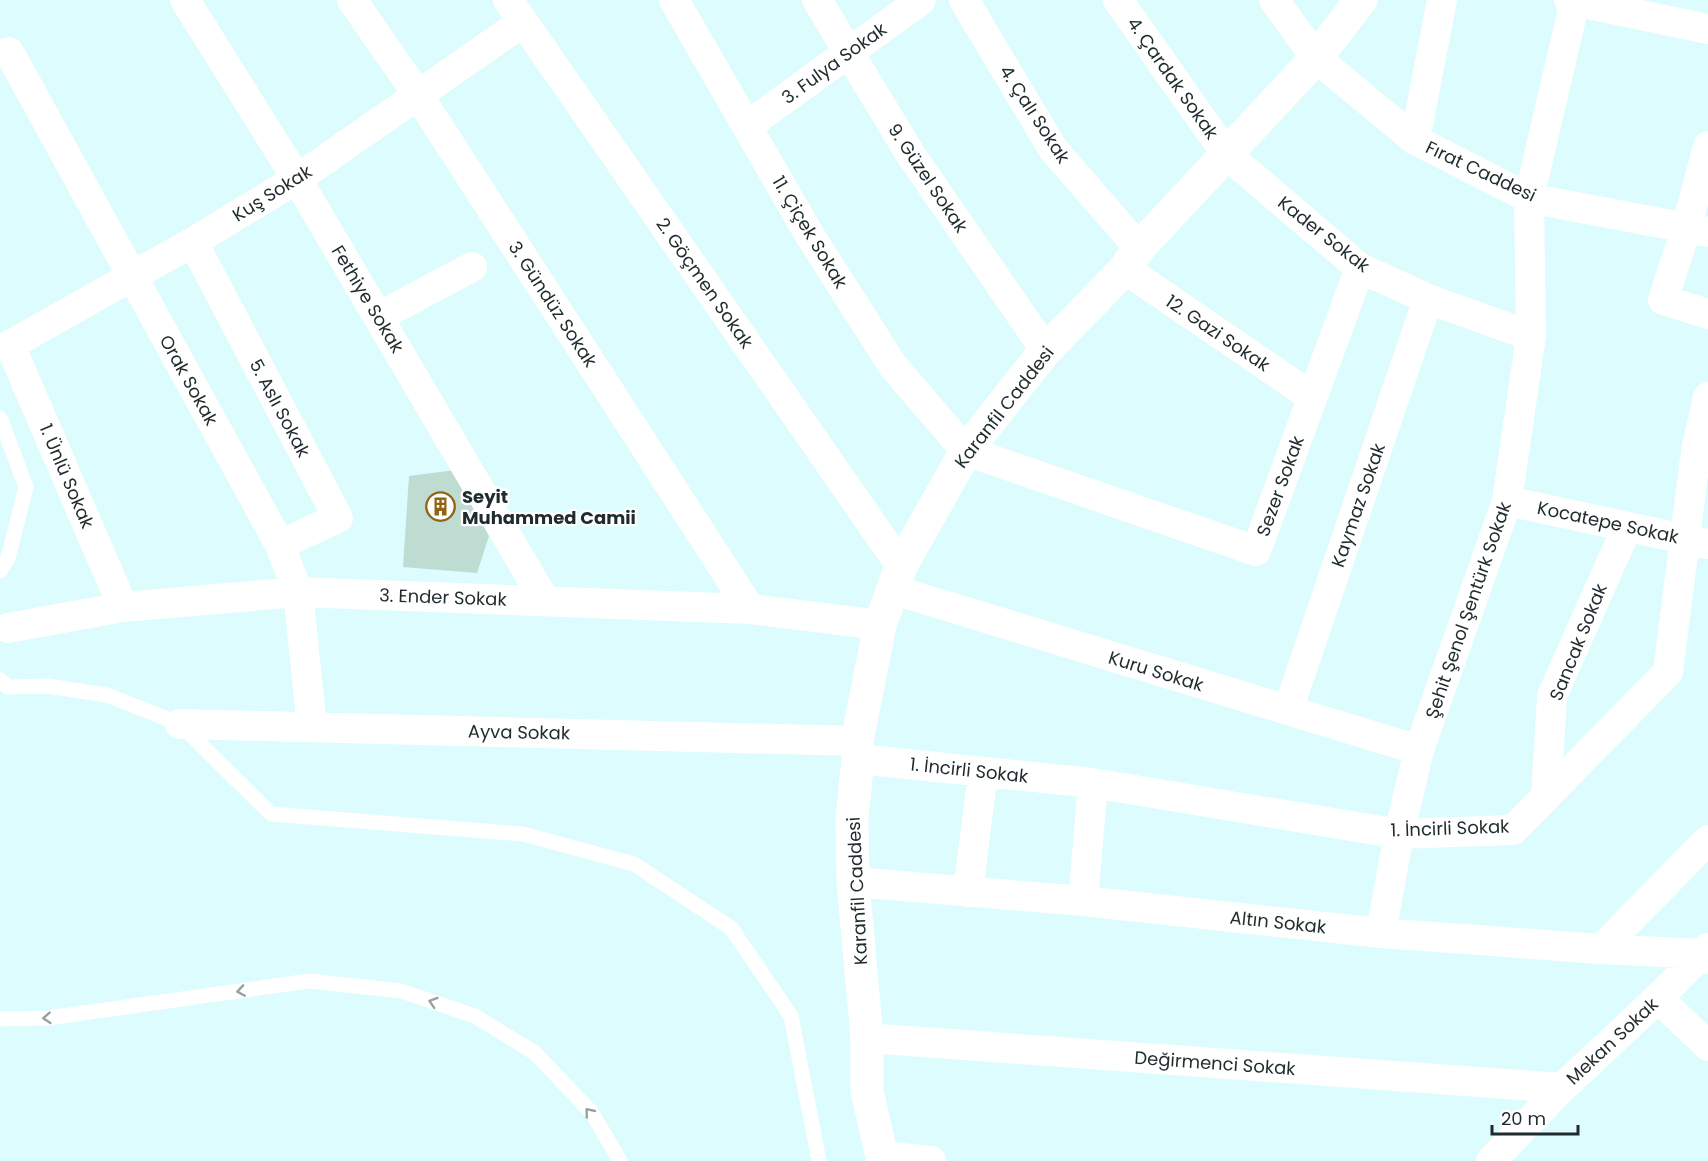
<svg xmlns="http://www.w3.org/2000/svg" width="1708" height="1161" viewBox="0 0 1708 1161" font-family="Poppins,sans-serif">
<rect width="100%" height="100%" fill="#dcfcfd"/>
<path fill="#bfdcd3" d="M456,470L489,536L477,573L403,567L409,476Z"/>
<g fill="none" stroke-linecap="round" stroke-linejoin="round">
<path stroke="#fff" stroke-width="15" d="M0,418L26,487L8,558L0,571
M0,680L8,687L47,686L107,695L180,724L271,814L523,834L634,864L731,928L791,1016L819,1161
M0,1019L48,1018L309,981L401,991L475,1016L535,1053L592,1113L620,1161"/>
<path stroke="#fff" stroke-width="30" d="M185,0L297,179L545,601
M352,0L418,95L750,609
M508,0L901,566
M674,0L809,234L893,366L966,451L1256,551L1360,268
M817,0L911,155L1046,351
M964,0L1053,149L1139,248
M1118,0L1227,155L1360,268L1428,299L1531,336
M1274,0L1316,58L1415,140L1529,198L1708,232
M1569,0L1708,29
M9,52L280,545L298,592L312,727
M747,126L921,0
M1415,140L1442,0
M1708,146L1686,229L1663,300L1708,314
M193,242L338,518L280,545
M1125,269L1312,397
M378,317L472,267
M1507,501L1708,544
M894,590L1419,750
M123,607L10,345L193,242L297,179L523,22
M8,628L123,607L298,592L750,609L880,625
M1288,710L1428,299
M180,724L857,741
M858,759L1093,783L1399,834L1513,830L1668,672L1696,451L1708,397
M1546,797L1552,696L1627,527
M853,882L1083,901L1381,933L1601,949L1703,954L1708,959
M968,892L983,772
M1083,901L1093,783
M1381,933L1399,834L1419,750L1507,501L1531,336L1529,198L1575,1
M1601,949L1708,840
M1658,998L1708,1046
M867,1038L1562,1088
M883,1156L931,1161
M1491,1161L1562,1088L1658,998L1708,948"/>
<path stroke="#fff" stroke-width="33" d="M883,1161L867,1091V1038L853,882L852,818L858,759L857,741L880,625L901,566L966,451L1045,351L1125,269L1139,248L1316,58L1361,0"/>
</g>
<defs><path id="oneway-chevron" d="M-2-3.5L2.5 0L-2 3.5" fill="none" stroke-width="1.6" stroke-linecap="round" stroke-linejoin="round" transform="scale(1.5)"/></defs>
<g stroke="#9aa0a0">
<use href="#oneway-chevron" transform="translate(241 991) rotate(171)"/>
<use href="#oneway-chevron" transform="translate(433 1002) rotate(-162)"/>
<use href="#oneway-chevron" transform="translate(47 1018) rotate(176)"/>
<use href="#oneway-chevron" transform="translate(589 1112) rotate(-129)"/>
</g>
<defs>
<symbol id="building-ring" viewBox="-11 -11 22 22"><circle r="9.5" fill="#fff" stroke="#936312" stroke-width="1.5"/><path d="M-4-6H4V6H1V3H-1V6H-4ZM-2.5-4.3h1.7v1.8h-1.7ZM.8-4.3h1.7v1.8H.8ZM-2.5-1h1.7V.8h-1.7ZM.8-1h1.7V.8H.8Z" fill="#936312"/></symbol>
</defs>
<g fill-rule="evenodd">
<use href="#building-ring" x="424" y="490" width="33" height="33"/>
</g>
<g text-anchor="middle" dominant-baseline="central" stroke-width="4.5" stroke-linejoin="round" paint-order="stroke">
<g font-size="18" fill="#1f2b2c" stroke="#fff">
<text transform="translate(834 63) rotate(-36)">3. Fulya Sokak</text>
<text transform="translate(1173 78) rotate(55)">4. Çardak Sokak</text>
<text transform="translate(1035 114) rotate(57)">4. Çalı Sokak</text>
<text transform="translate(1481 171) rotate(25)">Fırat Caddesi</text>
<text transform="translate(928 178) rotate(56)">9. Güzel Sokak</text>
<text transform="translate(272 193) rotate(-32)">Kuş Sokak</text>
<text transform="translate(810 232) rotate(59)">11. Çiçek Sokak</text>
<text transform="translate(1324 234) rotate(38)">Kader Sokak</text>
<text transform="translate(705 283) rotate(55)">2. Göçmen Sokak</text>
<text transform="translate(368 299) rotate(59)">Fethiye Sokak</text>
<text transform="translate(553 304) rotate(57)">3. Gündüz Sokak</text>
<text transform="translate(1218 333) rotate(34)">12. Gazi Sokak</text>
<text transform="translate(189 380) rotate(61)">Orak Sokak</text>
<text transform="translate(1004 407) rotate(-52)">Karanfil Caddesi</text>
<text transform="translate(280 408) rotate(62)">5. Aslı Sokak</text>
<text transform="translate(67 476) rotate(67)">1. Ünlü Sokak</text>
<text transform="translate(1280 486) rotate(-70)">Sezer Sokak</text>
<text transform="translate(1358 505) rotate(-71)">Kaymaz Sokak</text>
<text transform="translate(1608 522) rotate(12)">Kocatepe Sokak</text>
<text transform="translate(443 597) rotate(2)">3. Ender Sokak</text>
<text transform="translate(1468 610) rotate(-71)">Şehit Şenol Şentürk Sokak</text>
<text transform="translate(1578 642) rotate(-68)">Sancak Sokak</text>
<text transform="translate(1156 671) rotate(17)">Kuru Sokak</text>
<text transform="translate(519 732) rotate(1)">Ayva Sokak</text>
<text transform="translate(969 770) rotate(6)">1. İncirli Sokak</text>
<text transform="translate(1450 828) rotate(-2)">1. İncirli Sokak</text>
<text transform="translate(857 891) rotate(-93)">Karanfil Caddesi</text>
<text transform="translate(1278 922) rotate(6)">Altın Sokak</text>
<text transform="translate(1612 1041) rotate(-43)">Mekan Sokak</text>
<text transform="translate(1215 1063) rotate(4)">Değirmenci Sokak</text>
</g>
<g font-size="18" font-weight="bold" fill="#1f2b2c" stroke="#fff" text-anchor="start">
<text x="462" y="496">Seyit<tspan x="462" dy="21">Muhammed Camii</tspan></text>
</g>
</g>
<path d="M1492 1125v9h86v-9" fill="none" stroke="#1f2b2c" stroke-width="3"/>
<text x="1501" y="1125" font-size="18" fill="#1f2b2c" stroke="#ffffff" stroke-width="4.5" paint-order="stroke">20 m</text>
</svg>
